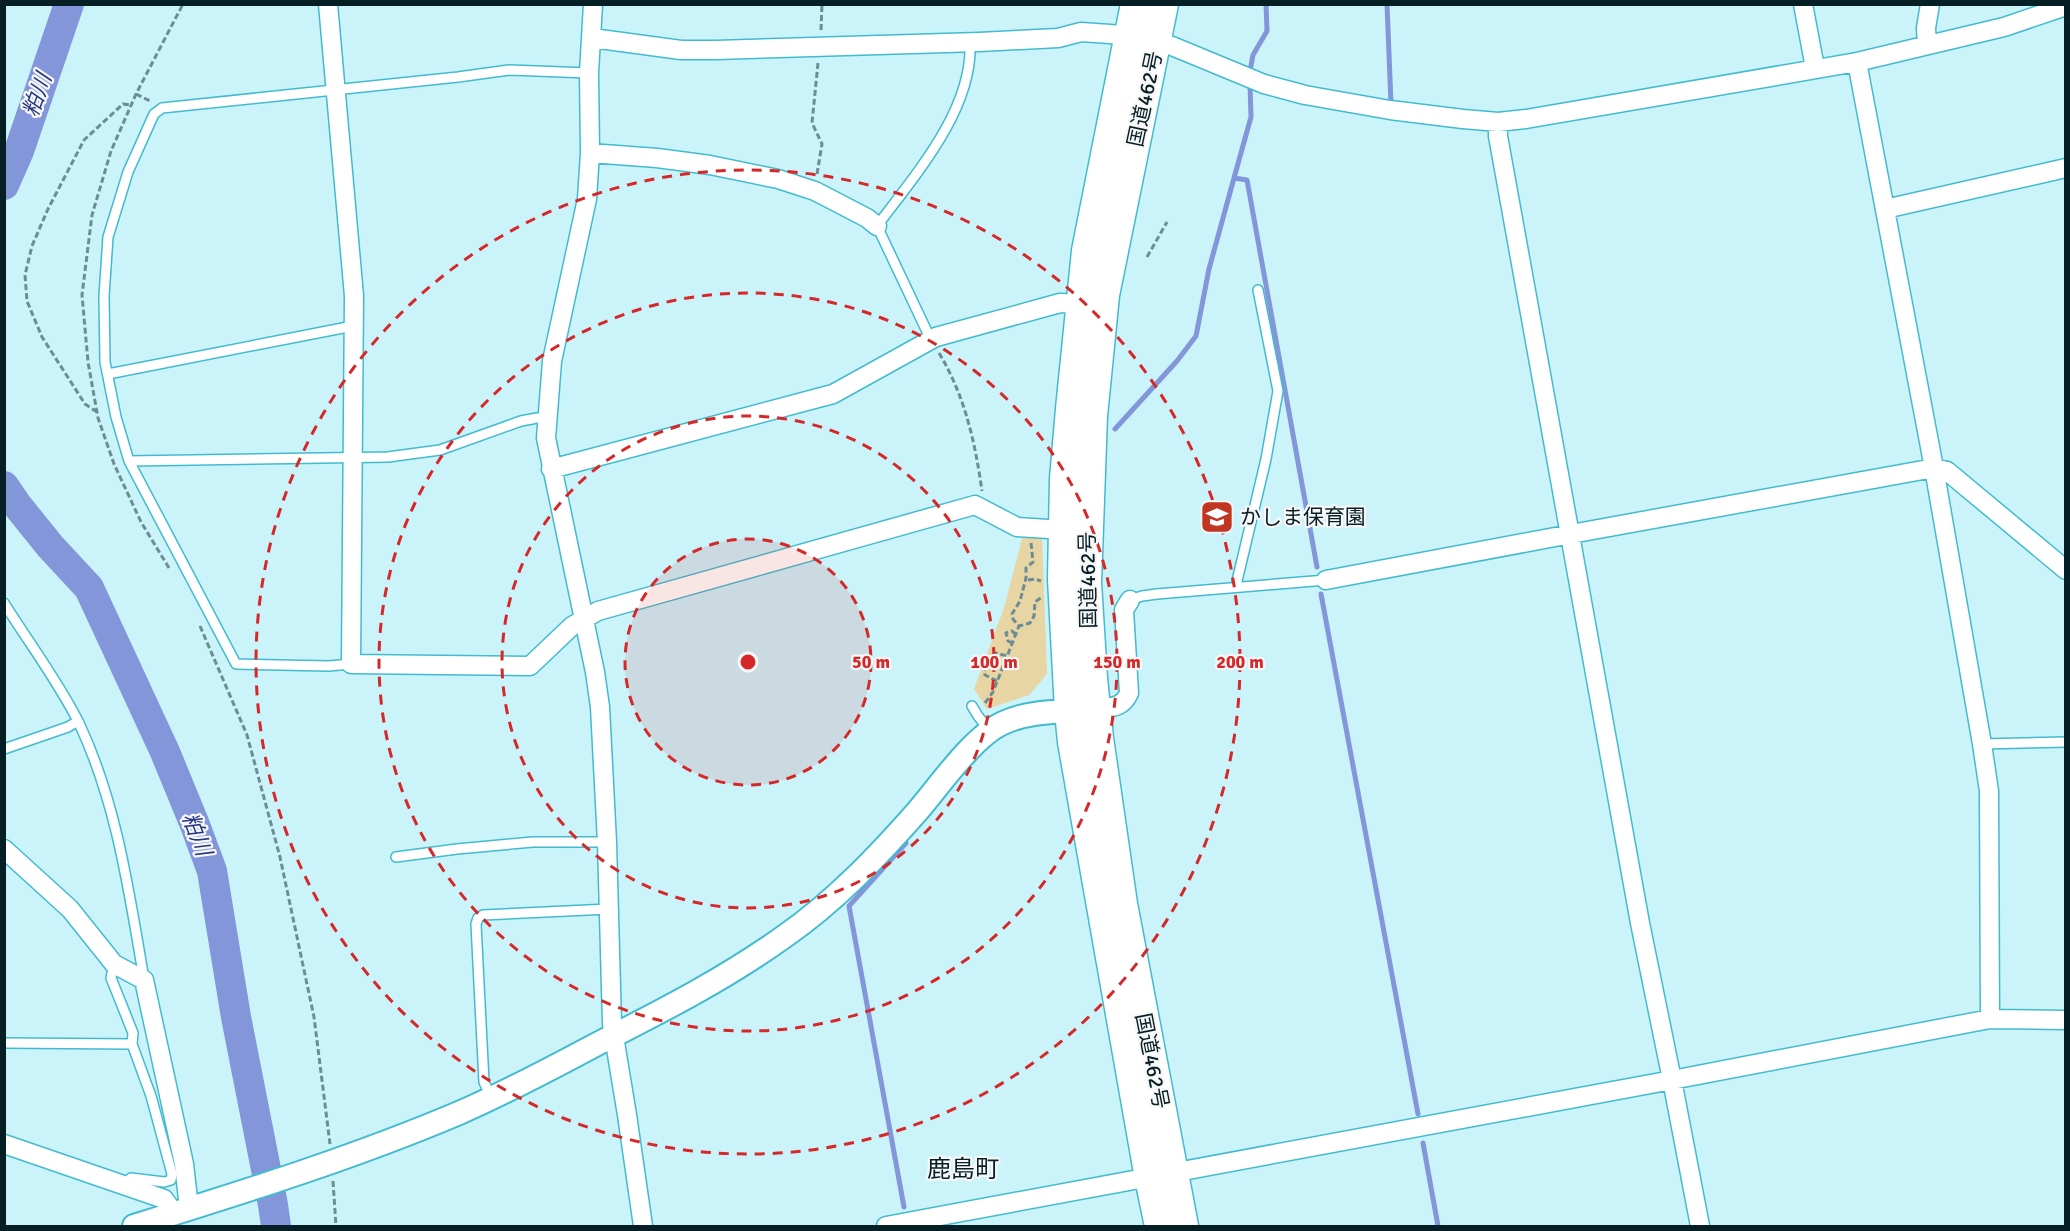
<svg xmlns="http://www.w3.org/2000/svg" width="2070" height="1231" viewBox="0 0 2070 1231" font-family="Signika,'Noto Sans JP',sans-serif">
<rect width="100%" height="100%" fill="#caf3fa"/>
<path fill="#e7d5a3" d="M1023,535L1042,539L1047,674L1029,695L987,709L974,689L1004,608Z"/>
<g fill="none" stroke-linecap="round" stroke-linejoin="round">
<path stroke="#8296d9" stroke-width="5" d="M1387,4L1391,104H1395
M1250,71L1253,55L1267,31L1266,4
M1250,85L1251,117L1234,178L1247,180L1317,567
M1115,429L1177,361L1196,336L1209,269L1234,178
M1321,594L1418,1114
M1423,1143L1438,1226
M904,1207L849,906L906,843"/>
<path stroke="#8296d9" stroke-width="30" d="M4,185L19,151L69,4
M4,486L17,505L50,546L89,588L165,752L195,825L212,871L236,1017L273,1205L276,1226"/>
<defs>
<path id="service" d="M931,340L877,226C915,175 973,110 970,43
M108,374L353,326
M129,461L388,457L440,450L521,421L537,418H548
M1237,587V581L1266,459L1278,391L1258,290
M1130,600L1142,596L1157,594L1326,580
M4,603C29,643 58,681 79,723C117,804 129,892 144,979
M351,664L329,666L236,664L129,461L116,417L105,362L104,296L108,237L128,172L154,114L162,108L458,77L509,70L589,73
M972,706L978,716L990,731
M1982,744L2066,742
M4,749L68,727L78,721
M396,857L457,849L533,842H607
M114,964L111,978L133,1033L132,1044L151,1096L172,1174L171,1180L164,1182L131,1178L123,1185
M4,1043L132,1044
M491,1097L484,1082L476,924L478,918L483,915L609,909"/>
<path id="minor" d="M328,4L354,296L351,664L530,666L572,626L598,611L975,505L1017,527L1064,530
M593,4L589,73L590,153L587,199L552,361L546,438L595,672L600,707L607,842L612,1024L627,1115L643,1226
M1803,4L1815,68
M592,38L681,50H716L979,42L1058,38L1081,32L1110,34L1130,36L1172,46L1264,84L1305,95L1390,110L1463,119L1498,122L1526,119L1857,62L2004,27L2066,6
M1927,45L1926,28L1930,4
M1857,62L1934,468L1982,744L1989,791L1990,1019
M1498,122V136L1640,923L1672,1080L1700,1226
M590,153L657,158L710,165L778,179L815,191L867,218L877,226
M1885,209L2066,168
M551,469L833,394L936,337L1060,303L1082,304
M1326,580L1571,534L1934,468L1947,471L2066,570
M1095,709C1110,707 1122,709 1129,693L1124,610L1130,600
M4,849L70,909L114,964L144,980L184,1164L189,1208
M4,1144L164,1199L169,1206L171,1214
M886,1226L1672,1080L1990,1019L2066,1020"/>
<path id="tertiary" d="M134,1226C243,1192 353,1158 459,1113C508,1092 555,1066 603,1041C666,1009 728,977 785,936C834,902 876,858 915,814C938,788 972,737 1003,723C1028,711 1058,712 1085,710"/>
<path id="trunk" d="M1136,4L1087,251L1071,409L1065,479L1063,579L1070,711L1073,742L1150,1178L1160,1226
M1163,4L1104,295L1092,416L1086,583L1092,678L1098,738L1122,904L1183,1226"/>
</defs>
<use href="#service" stroke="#43bbcf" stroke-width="12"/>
<use href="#minor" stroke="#43bbcf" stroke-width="21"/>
<use href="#tertiary" stroke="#43bbcf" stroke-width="26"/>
<use href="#trunk" stroke="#43bbcf" stroke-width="33"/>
<path stroke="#6c8d93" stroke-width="3" stroke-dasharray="6 3" stroke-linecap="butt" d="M821,30L822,4
M136,94L150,101
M817,174L822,144L812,123L818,63
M1147,257L1167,222
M939,353C965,396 975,442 982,491
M97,412L85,404L42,337L27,301L25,275L32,246L48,209L84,140L123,104L131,105
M1031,543L1033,562L1026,568V578L1020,601L1012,614L1013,619L1019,626L1030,623L1034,616L1035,602L1042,597
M169,568L141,522L114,464L98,418L88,362L82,295L92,215L111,151L136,94L183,4
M1028,580L1035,579L1041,581
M200,626L247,735L280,857L314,1017L330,1144
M1012,643L1008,641L1006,633L1012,631L1015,634
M997,681L985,675L984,672L989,657L996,653L1007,656
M985,703L993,692L1019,626
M333,1181L336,1226"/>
<use href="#service" stroke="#fff" stroke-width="9"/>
<use href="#minor" stroke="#fff" stroke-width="18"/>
<use href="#tertiary" stroke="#fff" stroke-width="22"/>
<use href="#trunk" stroke="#fff" stroke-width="30"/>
</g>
<circle cx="748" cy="662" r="123" fill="#d62828" fill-opacity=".12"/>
<g fill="none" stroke="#d62828" stroke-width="3" stroke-dasharray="10 8">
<circle cx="748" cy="662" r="123"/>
<circle cx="748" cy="662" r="246"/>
<circle cx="748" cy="662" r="369"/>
<circle cx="748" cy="662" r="492"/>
</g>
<defs>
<symbol id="school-square" viewBox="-11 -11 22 22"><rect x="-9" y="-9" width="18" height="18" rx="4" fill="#c13523" stroke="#f7f7f7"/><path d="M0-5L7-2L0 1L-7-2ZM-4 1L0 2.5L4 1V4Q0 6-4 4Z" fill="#fff"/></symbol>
</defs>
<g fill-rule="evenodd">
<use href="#school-square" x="1198" y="498" width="38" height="38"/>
</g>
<g text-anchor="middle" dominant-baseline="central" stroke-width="4.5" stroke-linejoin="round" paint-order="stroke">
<g font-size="21" fill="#061f24" stroke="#f7f7f7">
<text transform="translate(1145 99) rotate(-78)">国道462号</text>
<text transform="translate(1088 580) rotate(-91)">国道462号</text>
<text transform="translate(1152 1061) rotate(79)">国道462号</text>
</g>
<g font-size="21" fill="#061f24" stroke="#f7f7f7" text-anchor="start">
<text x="1240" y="517">かしま保育園</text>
</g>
<g font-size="22" font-style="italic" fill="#293885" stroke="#f7f7f7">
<text transform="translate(37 95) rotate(-70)">粕川</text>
<text transform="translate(197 834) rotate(69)">粕川</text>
</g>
<g font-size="24" fill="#061f24" stroke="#f7f7f7">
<text x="963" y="1169">鹿島町</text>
</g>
</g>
<circle cx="748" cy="662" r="9" fill="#d62828" stroke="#f7f7f7" stroke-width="3"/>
<g font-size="18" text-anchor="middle" font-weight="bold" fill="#d62828" stroke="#f7f7f7" stroke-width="4.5" stroke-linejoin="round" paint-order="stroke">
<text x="871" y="668">50 m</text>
<text x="994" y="668">100 m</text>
<text x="1117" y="668">150 m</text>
<text x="1240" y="668">200 m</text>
</g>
<rect width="2070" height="1231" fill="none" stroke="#061f24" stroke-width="12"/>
</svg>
